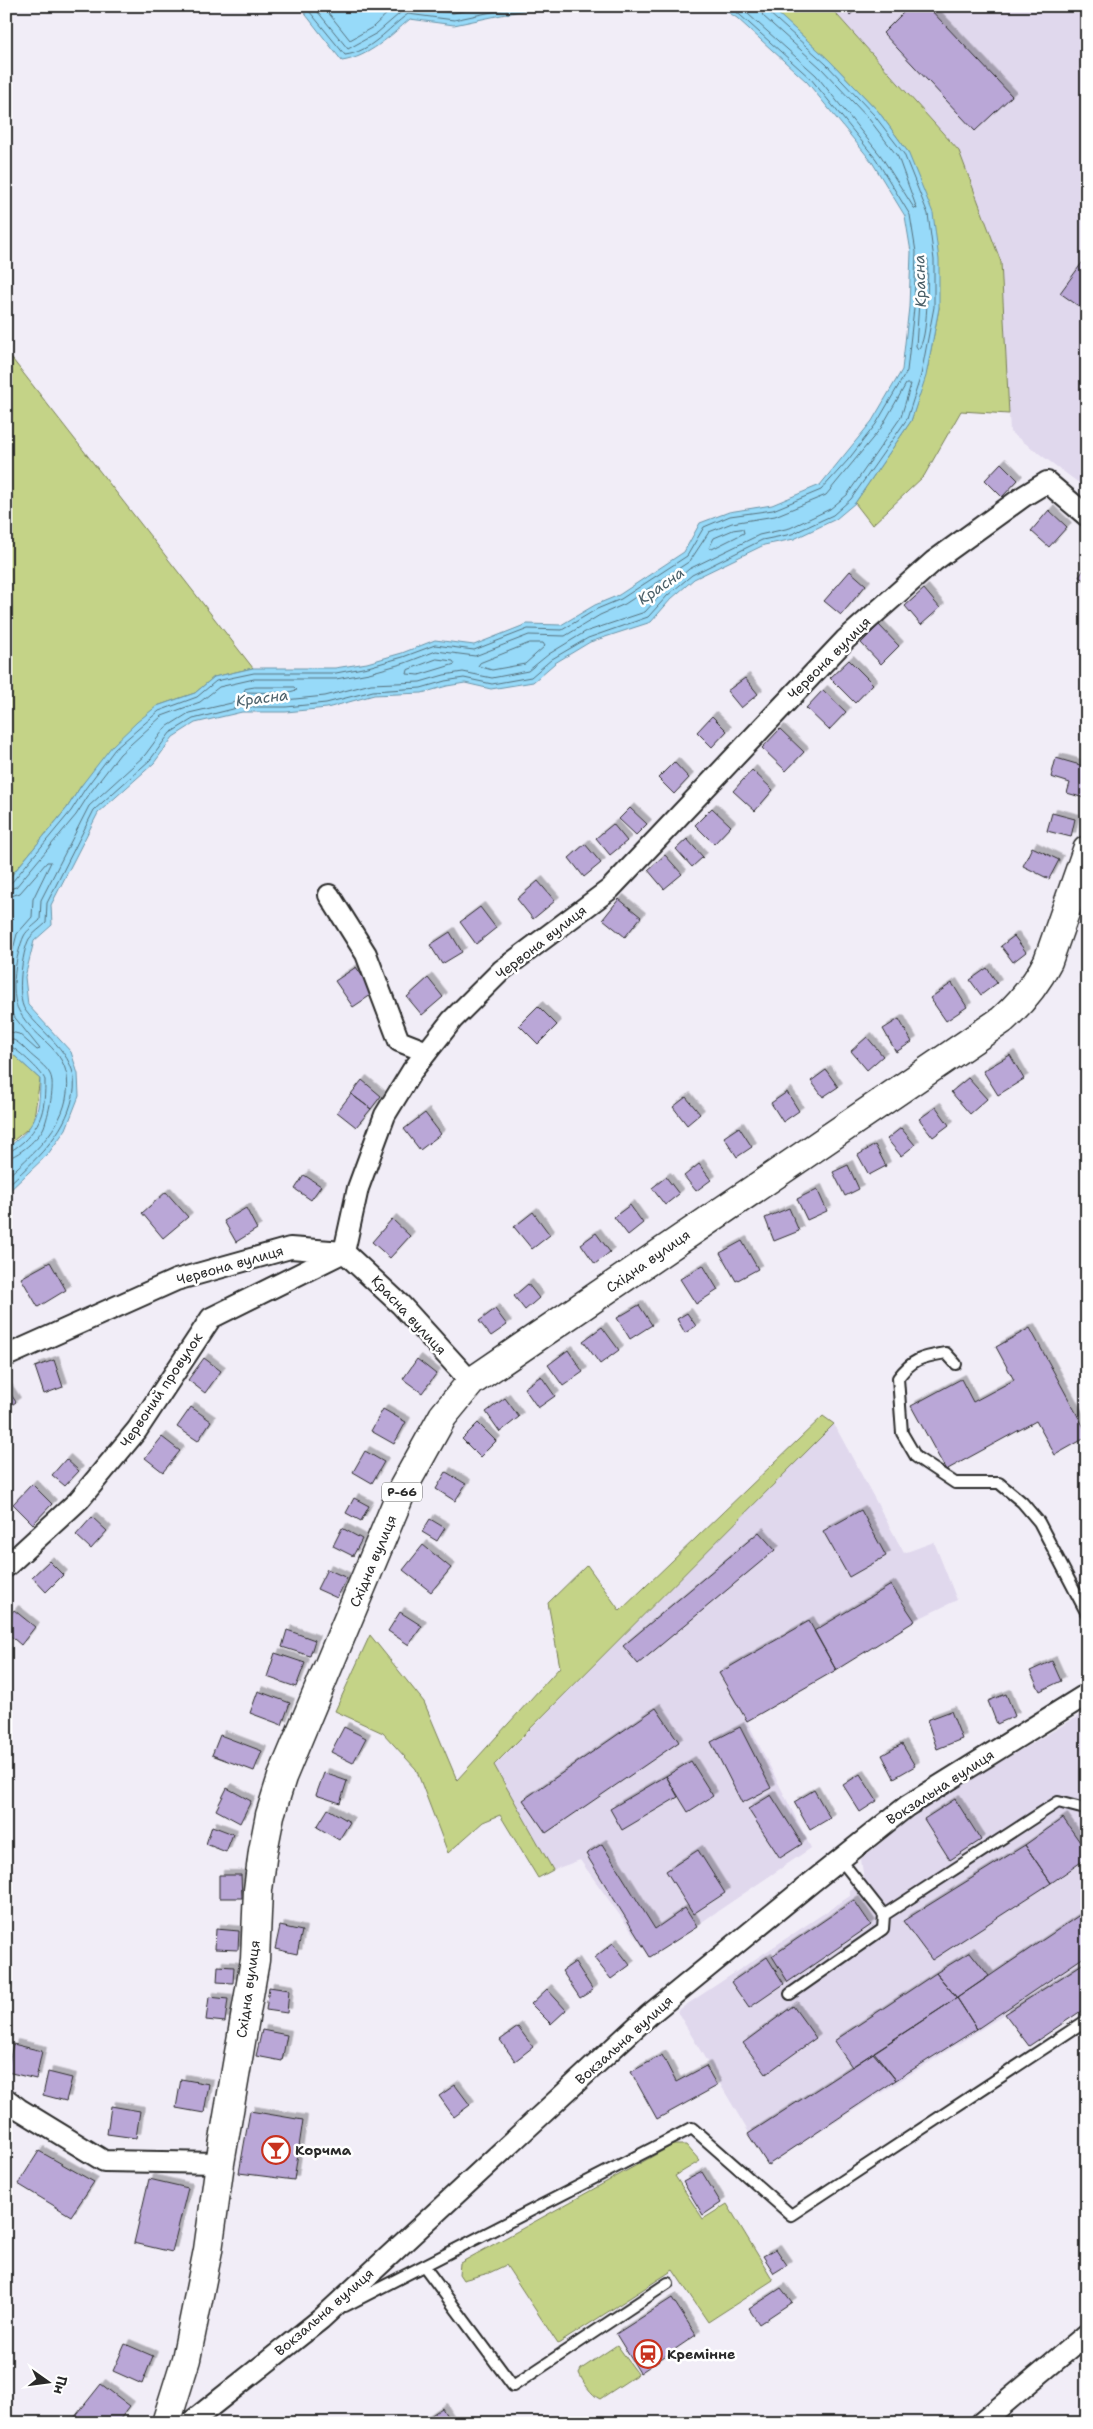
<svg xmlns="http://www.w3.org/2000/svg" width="1093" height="2429" viewBox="0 0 1093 2429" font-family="'Shantell Sans',sans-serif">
<defs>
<filter id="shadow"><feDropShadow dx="4.5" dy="-4.5" stdDeviation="0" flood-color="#0004"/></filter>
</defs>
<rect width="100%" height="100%" fill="#f1edf7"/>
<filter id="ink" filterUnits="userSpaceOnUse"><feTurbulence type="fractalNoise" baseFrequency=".02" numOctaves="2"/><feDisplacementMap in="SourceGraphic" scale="10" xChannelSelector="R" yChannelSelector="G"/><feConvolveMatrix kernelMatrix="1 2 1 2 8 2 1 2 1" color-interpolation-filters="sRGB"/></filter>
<g filter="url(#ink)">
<path fill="#e0d8ed" d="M829,6H1087V489L1010,432L1001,262L959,151Z
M834,1424L904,1553L934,1542L957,1600L918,1619L747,1721L811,1848L650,1957L580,1860L553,1870L494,1766Z
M1087,1711V2007L1029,2046L1005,2014L768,2165L677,2011L850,1896V1890L864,1881L861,1859L925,1806Z"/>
<path fill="#c4d387" stroke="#787f59" d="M769,6H829L959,151L1001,262L1009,414L961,411L924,476L872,525L855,503L911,421L927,370L939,308L908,152L878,111L829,60Z
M6,351L253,668L214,677L195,693L157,706L81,786L67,808L6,882Z
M6,1048L40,1079L33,1124L6,1147Z
M823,1416L834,1424L494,1765L553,1870L538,1878L500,1815L483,1822L448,1853L416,1769L383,1733L335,1711L370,1635L424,1702L457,1780L560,1667L548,1603L587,1565L620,1611Z
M673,2145H686L700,2161L675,2176L703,2219L727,2204L773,2280L708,2322L673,2270L558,2344L506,2265L489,2273L463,2280L459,2274L460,2263Z
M617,2345L638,2374L600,2399C591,2395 583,2382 579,2373L581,2369Z"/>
<path fill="#97daf9" stroke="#6c94a7" d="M299,6H544L454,25L410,19C390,36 369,57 342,61Z
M719,6H769L774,10L829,60L878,111L908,152L933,213L939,260V308L926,376L911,421L855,503L836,519L794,539L764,545L694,579L671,599L651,622L590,642L555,663L533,682L491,689L465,683L447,686L422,693L374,695L327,708L286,712H242L195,723L173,737L154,763L98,813L51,905L52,925L34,941L25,977L28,1005L71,1052L78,1074L79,1096L66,1129L48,1154L6,1194V1149C35,1127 40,1116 40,1079L6,1048V882L67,808L81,786L112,746L137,722L157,706L195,693L214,677L253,668H335L367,663L402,653L435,640L474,645L527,624L561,625L595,605L619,595L684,552L700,523L729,512L772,505L820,485L872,421L902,370L909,307L911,252L905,216L872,162L807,82L737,18Z"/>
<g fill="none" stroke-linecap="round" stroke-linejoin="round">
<path stroke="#56717d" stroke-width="1" d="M305,6L345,55C371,52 388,28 408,14L454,20L520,6
M313,6L348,49L377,33L406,8L453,13L490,6
M323,6L350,40L373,27L395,6
M739,6L816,75L881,156L914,208L917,209L898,157L869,119L821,68L763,16L760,6
M925,257L928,260C927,276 929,341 918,349L916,346L922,259Z
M743,529L744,533L712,549L709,548L714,538L733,530Z
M530,643H543L545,646L525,664L492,670L478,666L480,663Z
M437,659L453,661L455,664L419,675L407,674L408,670Z
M255,687H294L297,690L285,693L244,692L245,689Z
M6,884L12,882L71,811L85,789L115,749L159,711L197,697L216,681L254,673H336L368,667L403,657L435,645L474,650L528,629L562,630L597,609L621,599L687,556L704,527L730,516L773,510L821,490L848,460L876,424L907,371L914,308L916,252L910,215L876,159L811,79L740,15L728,6
M6,890L16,887L76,815L90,793L120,754L162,716L200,702L219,687L254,679H336L369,673L405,663L436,651L475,656L529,635L565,636L600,615L625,604L690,561L709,532L732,523L775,516L826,495L881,428L906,384H911L901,417L847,495L830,509L790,528L759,535L689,569L664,591L645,612L585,632L549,654L528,671L492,678L463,672L444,675L420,682L371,684L325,696L285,700L240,701L189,713L165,728L145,755L89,806L41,900L40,920C35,925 27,930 24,936C16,953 9,994 19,1011C35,1041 73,1050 67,1093C63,1129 31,1155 6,1178
M6,898L20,893L47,862H51L33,899L32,917L17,934L6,976
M6,977L12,1014L40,1049L37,1050L19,1034L6,1031
M6,1038C16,1039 22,1046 28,1052C35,1059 46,1066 50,1074C56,1085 48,1116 44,1127C40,1137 17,1158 6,1158
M6,1044C14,1046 43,1072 45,1080C45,1107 43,1123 23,1142C18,1146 13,1151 6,1152
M6,1187C34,1161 65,1135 73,1096C82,1057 45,1037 25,1010C16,997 22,952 29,939C33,933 41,928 46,923L47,903L94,810L150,760L170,733L193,719L241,707H286L326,703L373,691L421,688L445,681L464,678L492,684L531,677L552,659L588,638L648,617L668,595L692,575L762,540L792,534L833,515L851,499L907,419L921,375L934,307V260L928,214L904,154L874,115L826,64L768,12L766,6"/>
</g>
<path fill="#baa7d7" stroke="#2b2b2b" filter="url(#shadow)" d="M842,6H860L850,15Z
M910,6H927L1012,96L975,131L883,33Z
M1087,256V312L1060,293Z
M1001,463L1018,480L1002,497L985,480Z
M1049,510L1067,527L1049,547L1031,531Z
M1087,564V582L1079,577Z
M850,571L866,585L841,615L824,601Z
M924,589L940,608L921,625L905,606Z
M879,625L899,646L881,664L861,643Z
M849,660L873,684L855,703L830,678Z
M745,678L758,694L741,708L727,691Z
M823,690L846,712L829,730L806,708Z
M712,716L727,731L712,747L697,732Z
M780,729L804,752L786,771L762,748Z
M1056,758L1087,767V787L1084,798L1067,793L1070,783L1051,777Z
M674,762L689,778L674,794L658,778Z
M752,770L773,790L755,811L733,791Z
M630,808L647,824L636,835L619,819Z
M712,808L731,826L714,844L695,825Z
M1052,813L1075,819L1071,837L1047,831Z
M613,824L627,841L610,855L596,838Z
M687,839L703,857L692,867L676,849Z
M585,844L601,863L584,877L569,858Z
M1032,847L1059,860L1049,879L1023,866Z
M665,855L682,874L664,889L648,870Z
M538,881L555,901L533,919L517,899Z
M619,899L641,917L625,937L603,919Z
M480,907L496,928L476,944L460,922Z
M450,932L462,952L442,964L430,945Z
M1014,936L1026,952L1013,962L1001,946Z
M356,967L374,993L353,1007L335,981Z
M987,968L997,983L981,995L970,980Z
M428,978L443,997L422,1015L407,997Z
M952,983L967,1007L946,1021L930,998Z
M538,1006L557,1025L538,1044L519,1025Z
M899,1019L912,1042L896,1052L883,1029Z
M867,1037L883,1056L867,1070L851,1051Z
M1010,1055L1024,1079L998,1095L983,1071Z
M826,1070L838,1087L823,1097L811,1081Z
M968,1078L987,1099L970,1114L951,1092Z
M362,1080L381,1096L371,1109L351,1094Z
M787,1092L799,1111L783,1122L771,1103Z
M351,1094L371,1109L356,1127L337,1112Z
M686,1097L700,1114L687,1125L673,1107Z
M936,1107L949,1125L933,1137L919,1119Z
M425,1113L441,1134L420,1150L404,1129Z
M739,1127L752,1147L737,1157L724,1137Z
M901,1128L915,1145L901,1156L887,1139Z
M875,1145L886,1166L869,1175L858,1155Z
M699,1164L711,1180L696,1191L684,1176Z
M848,1165L859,1189L845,1196L833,1172Z
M304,1175L321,1186L311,1200L295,1189Z
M666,1177L679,1194L665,1205L652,1188Z
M817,1189L827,1211L807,1220L797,1199Z
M166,1192L188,1217L163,1238L142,1213Z
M630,1205L643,1223L628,1235L614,1217Z
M246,1208L257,1229L236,1242L224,1221Z
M789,1208L799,1231L774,1241L765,1218Z
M533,1212L550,1235L532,1249L514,1227Z
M392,1219L410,1236L390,1258L372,1242Z
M596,1233L610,1252L595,1264L581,1244Z
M742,1241L758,1269L736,1281L720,1253Z
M50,1262L66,1290L38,1307L21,1278Z
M703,1265L718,1290L696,1304L680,1279Z
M528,1284L539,1298L525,1310L514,1296Z
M639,1305L652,1325L630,1339L617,1318Z
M495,1309L507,1325L491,1336L479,1321Z
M687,1313L696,1326L685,1333L677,1319Z
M602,1327L619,1350L600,1364L583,1341Z
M1030,1328L1087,1433V1437L1055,1455L1036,1421L946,1470L911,1406L961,1379L973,1402L1014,1380L996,1347Z
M568,1350L583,1372L563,1386L548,1365Z
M204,1358L221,1371L205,1393L188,1380Z
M417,1359L436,1374L422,1393L403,1379Z
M54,1360L63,1387L44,1394L35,1367Z
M541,1376L555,1396L538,1408L524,1388Z
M6,1387L16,1402L6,1409Z
M505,1398L519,1417L500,1432L486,1412Z
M191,1407L211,1421L198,1441L177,1427Z
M383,1409L406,1422L394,1444L371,1431Z
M478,1423L496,1441L480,1457L462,1439Z
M162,1437L180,1451L163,1472L145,1458Z
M365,1451L384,1462L372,1483L353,1472Z
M66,1459L79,1471L65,1486L52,1475Z
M446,1472L466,1484L455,1501L436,1489Z
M32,1484L52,1504L33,1524L13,1504Z
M354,1498L369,1506L361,1521L346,1513Z
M861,1510L886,1556L849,1577L823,1531Z
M92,1517L107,1531L91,1549L76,1535Z
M430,1519L445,1528L437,1541L422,1532Z
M342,1528L362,1539L353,1556L333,1546Z
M759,1532L775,1550L638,1664L623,1646Z
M423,1545L451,1568L431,1592L403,1570Z
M49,1561L63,1575L46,1592L32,1577Z
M327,1569L347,1578L337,1598L317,1589Z
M891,1585L915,1621L836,1670L814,1631Z
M14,1610L35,1627L21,1645L6,1632V1620Z
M400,1612L422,1626L409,1645L388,1631Z
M809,1621L836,1670L747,1721L719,1673Z
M287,1630L315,1640L310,1656L282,1647Z
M275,1653L305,1663L296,1687L267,1677Z
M1052,1661L1061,1681L1040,1691L1030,1671Z
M258,1691L290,1703L282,1725L250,1713Z
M1006,1694L1015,1716L997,1724L988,1701Z
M656,1708L679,1742L546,1833L523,1800Z
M951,1711L962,1739L937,1749L927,1720Z
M344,1727L366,1738L353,1763L331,1752Z
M740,1727L771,1788L742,1803L711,1742Z
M220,1735L262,1751L254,1771L212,1755Z
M902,1744L915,1766L894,1778L882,1755Z
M691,1761L713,1796L688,1812L666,1776Z
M324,1773L347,1781L340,1803L316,1795Z
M860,1774L877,1801L860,1812L843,1785Z
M666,1776L678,1797L622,1830L610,1809Z
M227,1788L251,1801L240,1823L216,1810Z
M814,1790L830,1818L810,1830L794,1802Z
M771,1795L802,1844L780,1858L748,1809Z
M955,1799L981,1840L950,1860L924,1819Z
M328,1809L350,1822L339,1840L317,1827Z
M1063,1818L1087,1852V1858L1051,1883L1025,1845Z
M212,1826L233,1834L226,1852L206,1844Z
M602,1844L655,1929L685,1908L697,1927L650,1957L586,1854Z
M1025,1845L1051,1883L932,1960L903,1921Z
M698,1850L725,1893L693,1914L666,1871Z
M219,1875H241L242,1898H219Z
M854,1900L871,1925L788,1982L772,1956Z
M1087,1910V1955L977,2029L957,1998Z
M280,1926L302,1931L297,1954L275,1949Z
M216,1929L239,1931L238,1950L215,1949Z
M613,1943L630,1965L611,1979L594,1958Z
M970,1952L989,1976L957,1998L936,1973Z
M767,1957L784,1984L749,2008L731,1982Z
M1087,1961V2007L1029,2046L1005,2014Z
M575,1962L593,1990L580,1998L562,1971Z
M218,1966L234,1967L233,1983L217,1982Z
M936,1973L957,1998L852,2067L834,2041Z
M269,1987L289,1990L287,2013L266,2010Z
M547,1989L566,2010L551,2024L531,2004Z
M209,1997L228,1999L225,2022L206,2020Z
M957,1998L977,2029L896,2080L874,2052Z
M793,2006L816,2038L766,2074L743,2043Z
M518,2027L533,2047L515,2061L500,2040Z
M262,2030L287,2035L282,2061L256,2056Z
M13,2044L42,2051L36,2079L7,2072Z
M873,2053L896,2080L768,2165L748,2134Z
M662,2055L676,2082L706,2066L717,2086L657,2119L631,2072Z
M48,2072L72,2078L66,2101L43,2095Z
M181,2079L209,2084L204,2113L176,2108Z
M455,2085L470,2105L454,2117L439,2096Z
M111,2106L140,2111L136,2138L107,2134Z
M250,2111L303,2120L294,2180L239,2173Z
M39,2151L94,2182L71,2216L18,2184Z
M702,2172L721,2203L703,2215L683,2182Z
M149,2179L188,2188L172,2252L134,2243Z
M776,2249L787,2265L774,2273L763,2256Z
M781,2288L792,2302L759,2324L749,2309Z
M672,2298L696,2335L640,2373L616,2334Z
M125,2344L153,2356L142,2384L113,2371Z
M101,2384L130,2406L117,2423H70Z
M442,2408L451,2423H420Z"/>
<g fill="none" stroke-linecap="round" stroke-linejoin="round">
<defs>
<path id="service" d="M956,1364L946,1353C923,1357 913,1358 898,1378L902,1433L916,1457L955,1483H999L1022,1502L1039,1522L1087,1614
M840,1859L884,1915L1058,1802L1085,1809L1087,1812
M790,1994L883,1929L884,1915
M424,2266L513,2386L668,2283
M345,2306L692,2128L791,2215L1087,2020"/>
<path id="minor" d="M329,895L366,954L399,1041L427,1052
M6,1356L176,1280L290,1248L344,1252L358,1188L385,1115L412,1071L452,1020L502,970L610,889L845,640L934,561L1024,496L1047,482L1087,516
M6,1567L79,1500L137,1430L211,1318L344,1252L401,1305L471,1382
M6,2099L19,2109L104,2161L220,2163
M190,2423L321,2319L649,2015L812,1882L907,1806L1087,1694
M981,2423L1087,2334"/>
<path id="primary" d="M166,2423L186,2359L208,2250L220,2163L255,1960L258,1890L263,1851L270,1815L282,1777L403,1488L443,1416L471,1382L1002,1020C1022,1002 1036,985 1048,961L1087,850"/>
</defs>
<use href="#service" stroke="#2b2b2b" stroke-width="14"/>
<use href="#minor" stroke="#2b2b2b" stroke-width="24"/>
<use href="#primary" stroke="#2b2b2b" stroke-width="31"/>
<use href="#service" stroke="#fff" stroke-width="10"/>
<use href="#minor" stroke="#fff" stroke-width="20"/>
<use href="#primary" stroke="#fff" stroke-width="28"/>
</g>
</g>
<defs>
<symbol id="bar-ring" viewBox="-11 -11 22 22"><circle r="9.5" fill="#fff" stroke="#c8321e" stroke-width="1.5"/><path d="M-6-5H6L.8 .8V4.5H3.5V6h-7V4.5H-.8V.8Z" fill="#c8321e"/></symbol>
<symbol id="station-ring" viewBox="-11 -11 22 22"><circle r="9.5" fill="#fff" stroke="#c8321e" stroke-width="1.5"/><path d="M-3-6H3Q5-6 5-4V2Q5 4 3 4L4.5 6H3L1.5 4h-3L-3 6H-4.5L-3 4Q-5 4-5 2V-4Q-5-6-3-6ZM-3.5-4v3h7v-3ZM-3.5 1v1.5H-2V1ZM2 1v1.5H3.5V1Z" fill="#c8321e"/></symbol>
</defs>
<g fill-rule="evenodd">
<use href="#bar-ring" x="260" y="2134" width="32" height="32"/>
<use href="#station-ring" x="632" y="2338" width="32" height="32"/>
</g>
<g text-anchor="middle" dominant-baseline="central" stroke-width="5" stroke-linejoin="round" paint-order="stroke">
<rect fill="#fff" stroke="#6b6b6b" stroke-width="1" x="382" y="1482.5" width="40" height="19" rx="4"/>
<g font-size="12" font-weight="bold" fill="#2b2b2b">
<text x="402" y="1492">Р-66</text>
</g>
<g font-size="14" fill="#2b2b2b" stroke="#fff">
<text transform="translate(829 658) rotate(-45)">Червона вулиця</text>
<text transform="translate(541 942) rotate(-38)">Червона вулиця</text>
<text transform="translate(648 1261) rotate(-35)">Східна вулиця</text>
<text transform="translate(230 1265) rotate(-16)">Червона вулиця</text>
<text transform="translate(409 1315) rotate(47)">Красна вулиця</text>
<text transform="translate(161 1390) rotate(-56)">Червоний провулок</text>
<text transform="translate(373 1561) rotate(-67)">Східна вулиця</text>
<text transform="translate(940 1787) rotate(-33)">Вокзальна вулиця</text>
<text transform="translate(248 1989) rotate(-82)">Східна вулиця</text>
<text transform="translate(624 2040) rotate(-42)">Вокзальна вулиця</text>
<text transform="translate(324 2312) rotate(-41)">Вокзальна вулиця</text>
</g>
<g font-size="14" font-weight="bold" fill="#2b2b2b" stroke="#fff" text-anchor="start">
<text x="295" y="2150">Корчма</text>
<text x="667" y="2354">Кремінне</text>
</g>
<g font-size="15" font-style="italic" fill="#4b6069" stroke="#fff">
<text transform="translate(920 281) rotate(-92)">Красна</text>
<text transform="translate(661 586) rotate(-35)">Красна</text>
<text transform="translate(262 698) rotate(-7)">Красна</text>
</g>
</g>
<rect width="1093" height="2429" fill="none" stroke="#fff" stroke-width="25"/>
<rect x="12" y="12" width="1068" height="2404" fill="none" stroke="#2b2b2b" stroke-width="2" filter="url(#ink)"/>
<g transform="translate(48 2382) rotate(104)" stroke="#ffffff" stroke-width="4" paint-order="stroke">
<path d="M0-4L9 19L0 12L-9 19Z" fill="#2b2b2b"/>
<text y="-8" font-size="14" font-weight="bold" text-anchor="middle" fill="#2b2b2b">Пн</text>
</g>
</svg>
